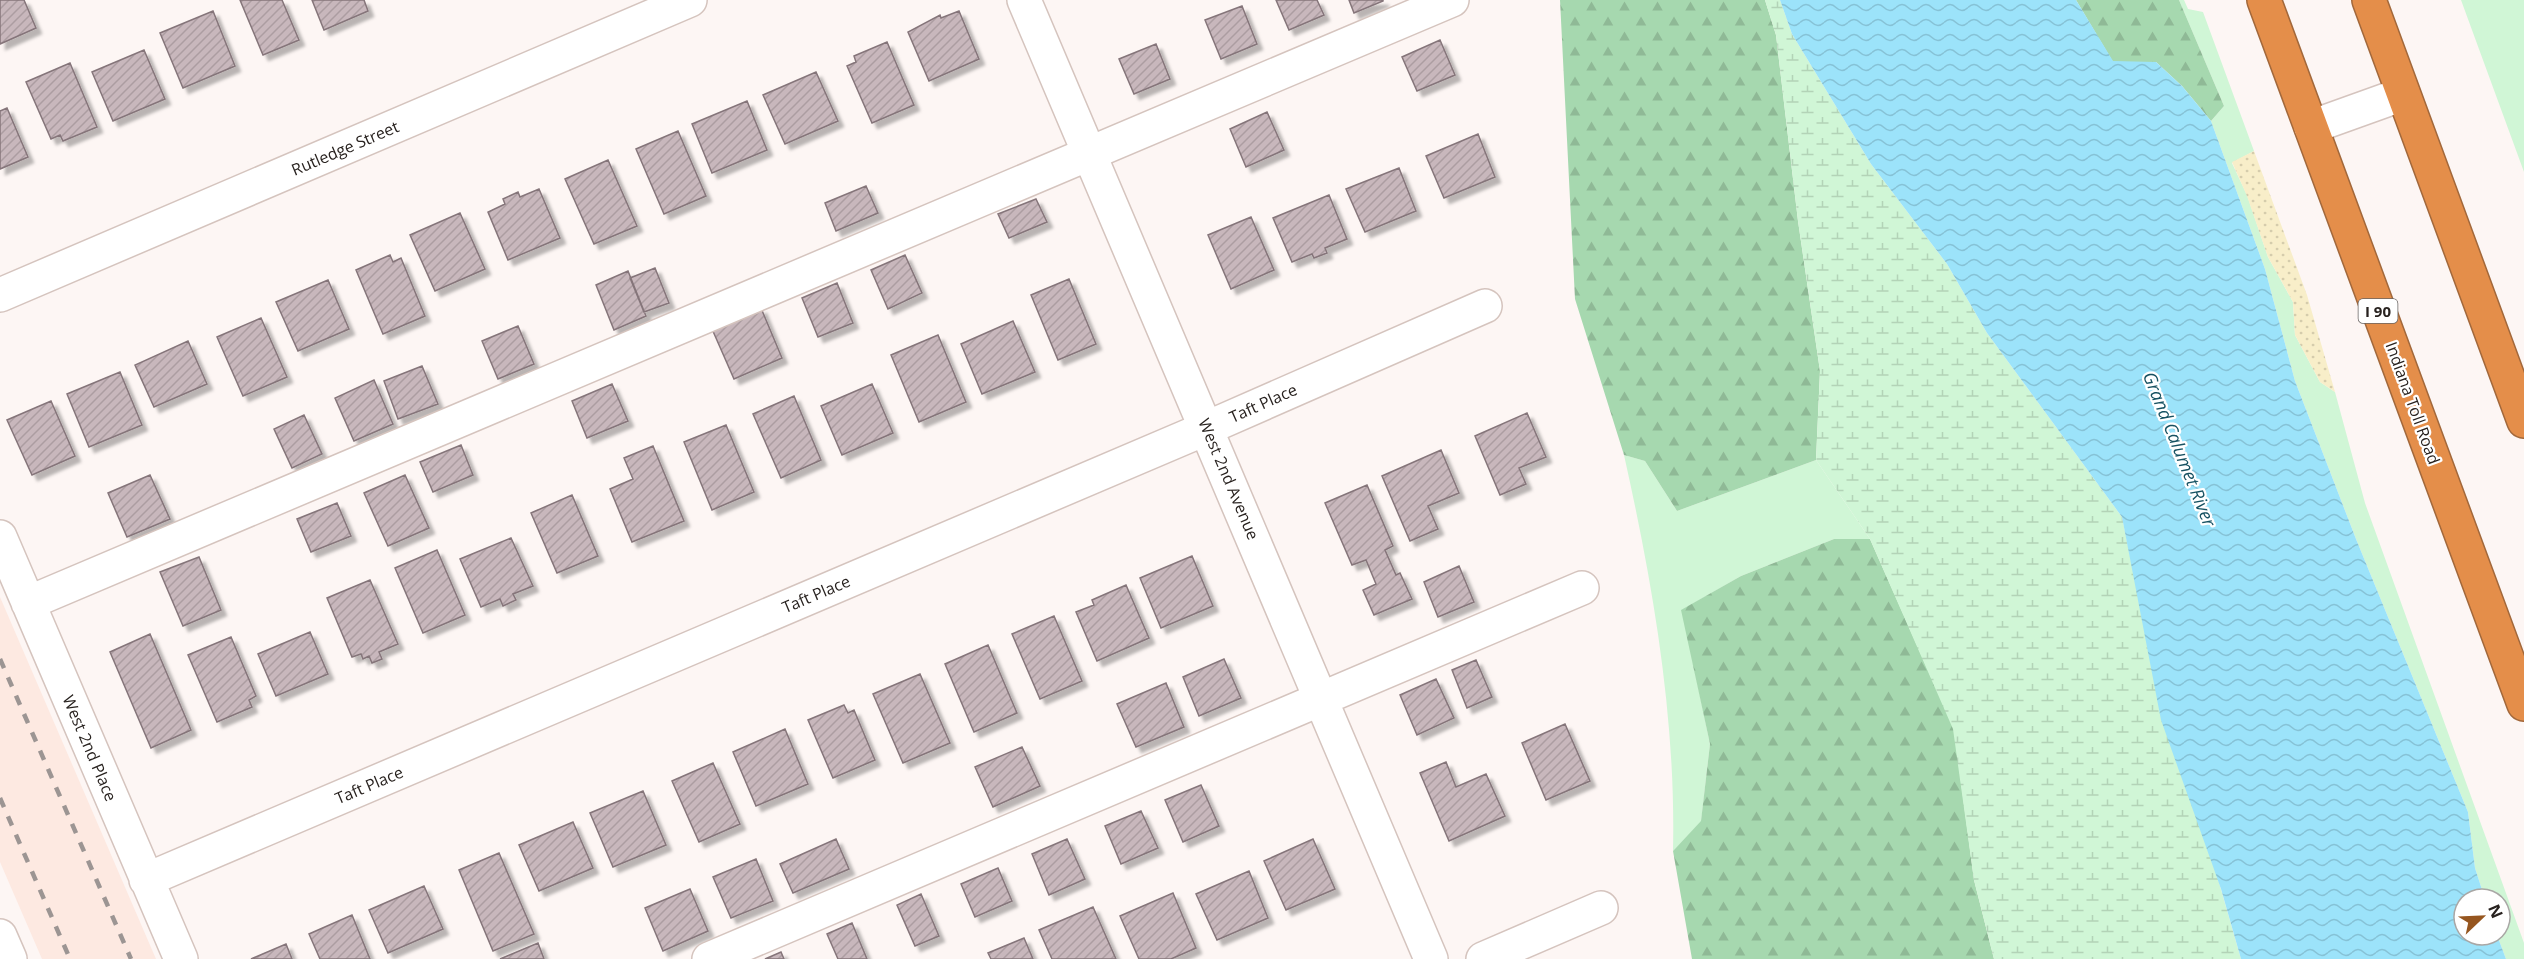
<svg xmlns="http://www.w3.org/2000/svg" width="2524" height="959" viewBox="0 0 2524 959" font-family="'Open Sans',sans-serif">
<defs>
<pattern id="forest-firs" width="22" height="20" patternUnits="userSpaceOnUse" patternTransform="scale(1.5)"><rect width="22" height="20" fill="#a6d8af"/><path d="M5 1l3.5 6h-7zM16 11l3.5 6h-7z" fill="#8fb996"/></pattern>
<pattern id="wetland-marsh" width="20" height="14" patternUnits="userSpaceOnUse" patternTransform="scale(1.5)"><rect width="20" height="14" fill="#d0f6d6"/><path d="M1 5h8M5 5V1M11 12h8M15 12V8" fill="none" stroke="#b3d3b7"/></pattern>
<pattern id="sand-dots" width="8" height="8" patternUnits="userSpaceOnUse" patternTransform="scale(1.5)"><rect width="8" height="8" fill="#f8eec9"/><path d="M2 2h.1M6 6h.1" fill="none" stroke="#d5ccac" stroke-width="1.8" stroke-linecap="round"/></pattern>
<pattern id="water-waves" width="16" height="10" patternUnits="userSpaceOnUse" patternTransform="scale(1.5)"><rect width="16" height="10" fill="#9ce3fa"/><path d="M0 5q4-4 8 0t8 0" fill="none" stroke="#86c2d6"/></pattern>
<pattern id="building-hatch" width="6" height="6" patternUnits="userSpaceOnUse" patternTransform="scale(1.5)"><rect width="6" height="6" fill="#c8b7bc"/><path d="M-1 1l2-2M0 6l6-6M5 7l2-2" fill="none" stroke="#ac9da1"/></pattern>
<filter id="shadow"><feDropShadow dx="5.5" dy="5.5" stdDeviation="1.5" flood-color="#0004"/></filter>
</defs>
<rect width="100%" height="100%" fill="#fdf6f4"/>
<path fill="#fde9e1" d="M0,597L134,908L156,959H42L0,862Z"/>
<path fill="#d0f6d6" d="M2179,0H2184L2188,9L2203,12L2254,151L2232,163L2247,195L2268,257L2293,302L2295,335L2320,382L2335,392L2365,503L2524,943V959H2506L2497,935H2500V899H2485L2475,868L2468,812L2356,539L2295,381L2265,269L2211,121L2224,106Z
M2461,0H2524V172Z
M1624,455L1645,461L1677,511L1816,460L1870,539H1834L1741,576L1682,610L1710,744L1701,822L1673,851C1676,717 1653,585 1624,455Z"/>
<path fill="url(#forest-firs)" d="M1560,0H1765L1776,35L1798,221L1820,371L1816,460L1677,511L1645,461L1624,455L1575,299Z
M2076,0H2179L2224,106L2211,121L2182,86L2156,62H2113Z
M1834,539H1870L1954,729L1974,880L1994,959H1692L1673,851L1701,821L1710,744L1681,610L1741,576Z"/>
<path fill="url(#wetland-marsh)" d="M1765,0H1780L1792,34L1871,164L1947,264L1987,333L2122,517L2142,615L2241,959H1994L1974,880L1953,729L1870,539L1816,460L1820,371L1798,221L1776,35Z"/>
<path fill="url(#sand-dots)" d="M2254,151L2307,295L2335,392L2320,382L2295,335L2293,302L2268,257L2247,196L2232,162Z"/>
<path fill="url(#water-waves)" d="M1780,0H2076L2113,61L2156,62L2182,86L2211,121L2265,269L2295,381L2356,539L2468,812L2475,868L2485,899H2464V935H2497L2506,959H2241L2221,889L2161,720L2122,517L1987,333L1947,264L1871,164L1792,34Z"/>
<path fill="url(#building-hatch)" stroke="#85757a" stroke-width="1.5" filter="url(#shadow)" d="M0,0H24L36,28L0,44Z
M240,0H282L299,40L263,55Z
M312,0H364L368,11L324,30Z
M1276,0H1317L1324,15L1289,30Z
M1349,0H1383V1L1354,13Z
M1242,6L1257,44L1221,59L1205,20Z
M213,11L235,66L183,88L160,33Z
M959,11L979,59L929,81L908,32L940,15L941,18Z
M1440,40L1455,75L1417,91L1402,57Z
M887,42L914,105L872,123L847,66L856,62L854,56Z
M1156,44L1170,79L1134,94L1119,59Z
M144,50L165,99L113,121L92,72Z
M70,63L97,127L63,141L60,135L51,139L26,82Z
M816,72L838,121L785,144L763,95Z
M747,101L767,150L712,173L692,124Z
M7,108L28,157L0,169V111Z
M1267,112L1284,150L1246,167L1230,129Z
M678,131L706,196L664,214L636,149Z
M1478,134L1495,177L1444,198L1426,156Z
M608,160L637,226L594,244L565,179Z
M1399,168L1416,211L1365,232L1346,189Z
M866,186L878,213L836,231L825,203Z
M539,189L560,238L508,260L488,212L505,204L503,199L518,192L520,197Z
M1329,195L1347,239L1325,248L1327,253L1314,258L1312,254L1292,262L1273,218Z
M1036,199L1047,222L1009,238L998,214Z
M460,213L485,269L435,291L410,235Z
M1251,217L1274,270L1231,289L1208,235Z
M390,255L393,262L401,258L425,316L383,334L356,270Z
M905,255L922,293L888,309L871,270Z
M655,268L669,303L644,312L630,278Z
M628,271L646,316L614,330L596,285Z
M1069,279L1096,344L1058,360L1031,295Z
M328,280L349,329L298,351L276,302Z
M837,283L853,323L818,337L802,298Z
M761,308L782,358L734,379L712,329Z
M261,318L287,377L243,396L217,337Z
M1013,321L1035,372L982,394L961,344Z
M518,326L534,364L498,379L482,341Z
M938,335L966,402L919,422L891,355Z
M188,341L207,384L154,407L135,365Z
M422,366L438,404L398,419L384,381Z
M120,372L142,425L89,447L67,394Z
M374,380L393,424L354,441L335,398Z
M612,384L628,421L587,438L572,401Z
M872,384L893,433L842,455L821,406Z
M794,396L821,460L781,478L753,414Z
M51,401L75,456L32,475L7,420Z
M1527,413L1546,457L1519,468L1526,484L1500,495L1475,436Z
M304,415L322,454L292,468L274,429Z
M726,425L754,492L712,510L684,442Z
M461,445L473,475L433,492L420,462Z
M653,446L684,521L632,542L610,489L633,479L624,458Z
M1441,450L1459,493L1428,506L1438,529L1410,541L1382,476Z
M150,475L170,519L127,537L108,493Z
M405,475L429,528L388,546L364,493Z
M1367,485L1393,546L1385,550L1396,575L1400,573L1412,599L1374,615L1363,590L1376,584L1366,560L1352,565L1325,503Z
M572,495L598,556L557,573L531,513Z
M337,503L351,536L311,552L297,519Z
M511,538L533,586L513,594L516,600L503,606L500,599L481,607L460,559Z
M437,550L465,615L423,633L395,568Z
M1192,556L1213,606L1161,628L1140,578Z
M199,557L221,610L183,626L160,572Z
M1459,566L1474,602L1438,617L1424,582Z
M370,580L398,644L379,652L382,659L372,663L369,656L363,659L361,654L352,657L327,598Z
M1126,585L1149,638L1097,661L1076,612L1094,605L1092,600Z
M1054,616L1082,681L1040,699L1012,634Z
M310,632L328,674L276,696L258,654Z
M150,634L191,730L151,748L110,652Z
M231,637L256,696L249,700L252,707L217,722L188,655Z
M988,645L1017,713L974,732L945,664Z
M1224,659L1241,698L1199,716L1183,677Z
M1476,660L1492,697L1467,708L1452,670Z
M920,674L950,743L903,763L873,694Z
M1436,679L1454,718L1417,735L1400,695Z
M1166,683L1184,727L1136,747L1117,704Z
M844,705L848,713L854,710L875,760L833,778L808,720Z
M1565,724L1590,781L1546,800L1522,743Z
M785,729L808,784L756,806L733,752Z
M1022,747L1040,786L993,807L975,767Z
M1446,762L1456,787L1486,774L1505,816L1449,841L1420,773Z
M713,763L740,824L699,842L672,781Z
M1201,785L1219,826L1183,842L1165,800Z
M643,791L666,845L613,867L590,813Z
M1141,811L1158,848L1121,864L1105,826Z
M573,822L593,868L539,891L519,845Z
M836,839L849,869L793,893L780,864Z
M1067,839L1085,879L1049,895L1032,854Z
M1313,839L1335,889L1286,910L1264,861Z
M499,853L534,934L493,951L459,870Z
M756,859L773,901L731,918L713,877Z
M998,868L1012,901L975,917L961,884Z
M1249,871L1268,918L1217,940L1196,894Z
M424,886L443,929L388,953L369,910Z
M690,889L708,931L663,951L645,908Z
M1173,893L1196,948L1171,959H1139L1120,916Z
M921,894L939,936L915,946L897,905Z
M1093,907L1116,959H1052L1039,930Z
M352,915L370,959H320L309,934Z
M852,923L867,959H838L827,934Z
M1024,938L1033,959H991L988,953Z
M538,943L544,959H500Z
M286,944L292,959H251Z
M781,952L784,959H765Z"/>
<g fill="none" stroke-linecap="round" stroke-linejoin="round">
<defs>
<path id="minor" d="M1024,0L1431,959
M2311,127L2403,94
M0,295L690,0
M0,537L181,959
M28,603L1452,0
M146,880L1207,428L1485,306
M0,936L10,959
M709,959L1582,588
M1483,959L1601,908"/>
<path id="highway" d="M2264,0L2524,704
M2369,0L2524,421"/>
</defs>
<use href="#minor" stroke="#d5c4be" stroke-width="36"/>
<use href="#highway" stroke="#a2683b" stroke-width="36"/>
<use href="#minor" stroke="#fff" stroke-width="33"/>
<use href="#highway" stroke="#e48e4a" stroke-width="33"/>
<path stroke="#9c9593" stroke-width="4.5" stroke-dasharray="10 10" stroke-linecap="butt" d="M0,659L131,959
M0,798L70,959"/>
</g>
<g text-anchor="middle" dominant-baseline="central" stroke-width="4.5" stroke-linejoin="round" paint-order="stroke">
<rect fill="#fff" stroke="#686462" stroke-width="1.5" x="2358.5" y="299" width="39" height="24" rx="4.5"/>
<g font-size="15" font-weight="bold" fill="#28221f">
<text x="2378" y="311">I 90</text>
</g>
<g font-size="16" fill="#28221f" stroke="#fff">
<text transform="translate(345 148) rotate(-23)">Rutledge Street</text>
<text transform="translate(1263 403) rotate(-24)">Taft Place</text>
<text transform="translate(2413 403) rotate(70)">Indiana Toll Road</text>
<text transform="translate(1229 479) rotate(67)">West 2nd Avenue</text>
<text transform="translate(816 594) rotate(-23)">Taft Place</text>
<text transform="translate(90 748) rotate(67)">West 2nd Place</text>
<text transform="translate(369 785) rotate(-23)">Taft Place</text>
</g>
<g font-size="18" font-style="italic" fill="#175262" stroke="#fff">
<text transform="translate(2180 449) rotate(68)">Grand Calumet River</text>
</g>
</g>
<g transform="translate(2482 917) rotate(67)"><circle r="28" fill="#ffffff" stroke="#a9a7a5" stroke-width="1.5"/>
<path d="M0-4.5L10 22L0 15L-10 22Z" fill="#96561f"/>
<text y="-9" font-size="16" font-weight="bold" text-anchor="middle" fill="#28221f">N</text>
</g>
</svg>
